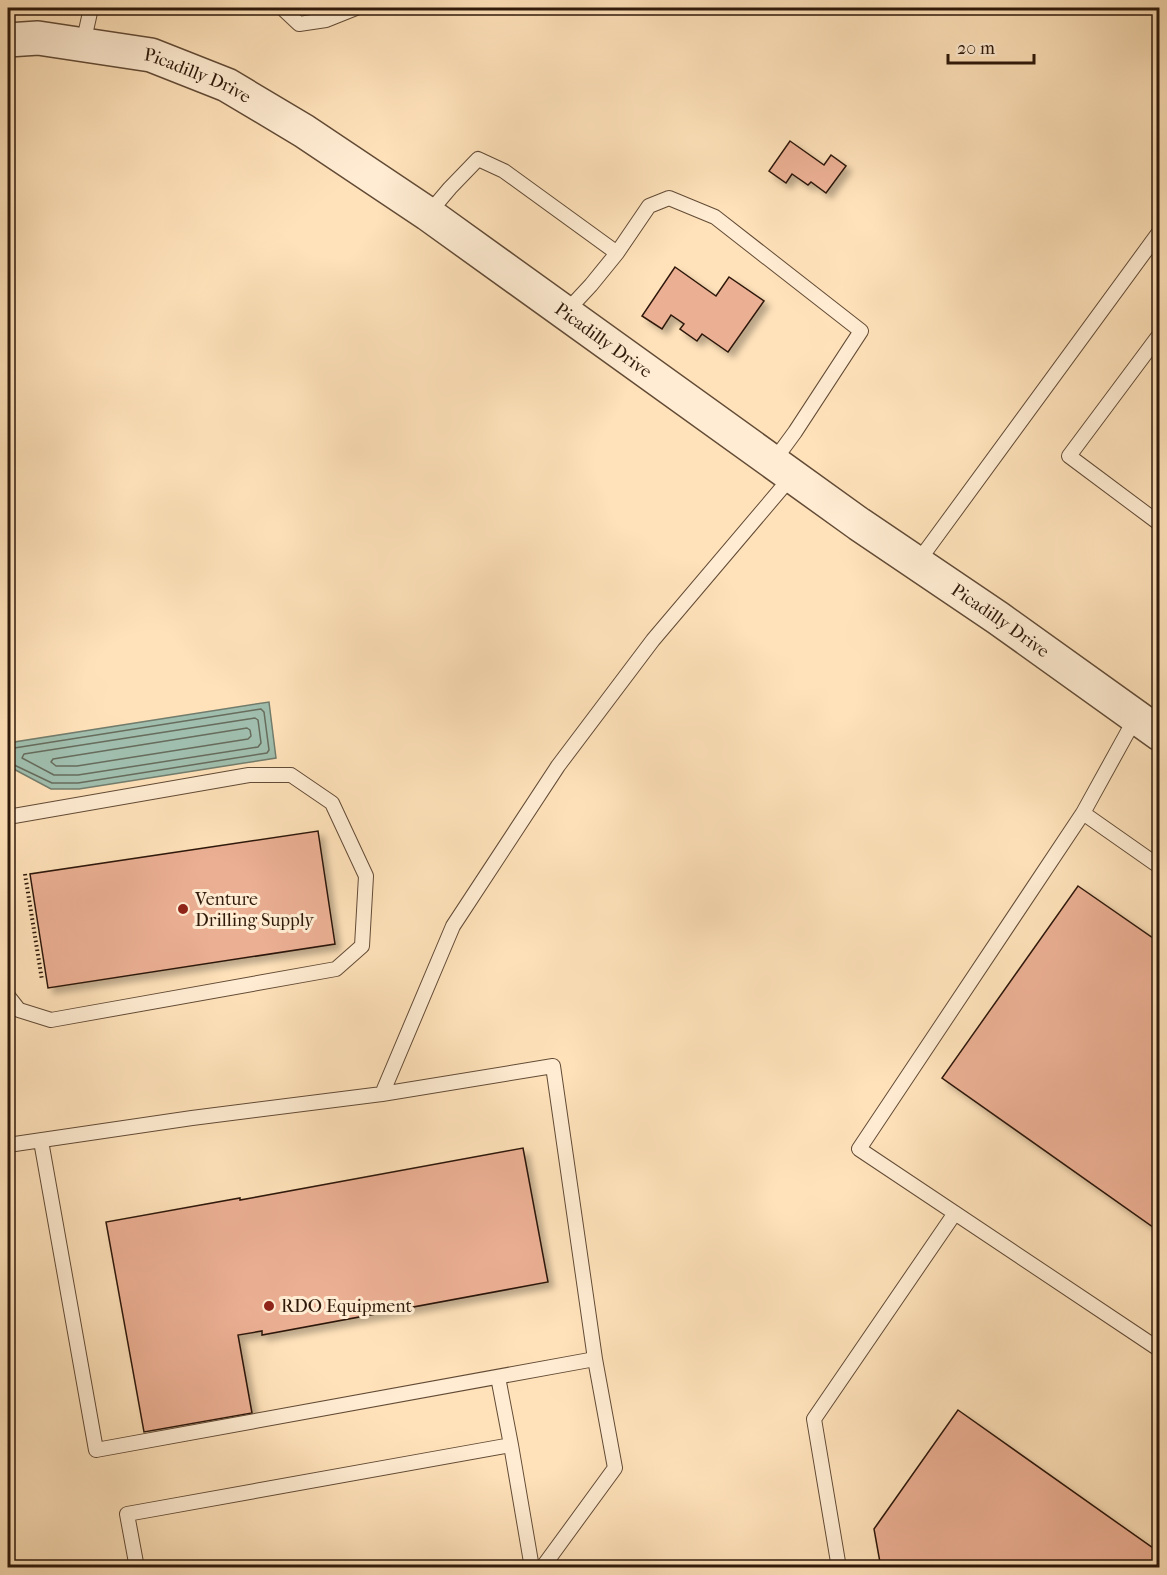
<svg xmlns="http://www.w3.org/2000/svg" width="1167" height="1575" viewBox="0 0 1167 1575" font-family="'IM FELL French Canon',serif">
<defs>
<filter id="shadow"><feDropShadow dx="5.5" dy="5.5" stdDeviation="3" flood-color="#0004"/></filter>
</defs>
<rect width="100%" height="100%" fill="#ffe2ba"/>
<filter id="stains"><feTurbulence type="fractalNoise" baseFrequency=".00333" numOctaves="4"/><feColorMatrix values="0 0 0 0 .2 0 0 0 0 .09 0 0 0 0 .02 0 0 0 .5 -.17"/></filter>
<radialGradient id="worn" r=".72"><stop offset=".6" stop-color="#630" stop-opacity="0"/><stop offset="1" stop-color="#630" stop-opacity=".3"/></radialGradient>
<path fill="#a0beae" stroke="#727c6c" stroke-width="1.5" d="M269,702L276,758L79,789H51L8,766V743Z"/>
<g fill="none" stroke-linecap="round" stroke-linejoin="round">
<path stroke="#676c5c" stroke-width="1.5" d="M255,718L258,720L261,743L258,747L78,775H54L22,758L24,754Z
M247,728L250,730L251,736L248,739L77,766H56L51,762L53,759Z
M8,749L261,709L264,712L269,750L267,753L78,783H52L8,762"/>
</g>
<path fill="#ebaf93" stroke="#2e190a" stroke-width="1.5" filter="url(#shadow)" d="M790,141L824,165L831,155L846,166L826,193L811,182L808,185L792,174L786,183L769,171Z
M675,267L716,296L729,277L764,301L728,352L702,334L697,341L680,329L684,324L671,315L662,329L642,316Z
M318,831L335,944L48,988L30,874Z
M1078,886L1160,943V1232L942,1078Z
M523,1148L548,1282L262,1335V1331L238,1335L252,1413L144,1432L106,1222L240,1198V1200Z
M958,1410L1160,1553V1568H881L874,1529Z"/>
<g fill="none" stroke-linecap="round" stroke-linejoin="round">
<defs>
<path id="service" d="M282,8L299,24L326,20L356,8
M83,44L91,8
M428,214L450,188L478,159L504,171L617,253
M564,314L591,285L617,253L649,206L669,198L715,217L861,331L795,432L773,462
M1160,334L1069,456L1160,524
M917,563L1160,231
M1136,717L1083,813L1160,867
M1083,813L859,1149L1160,1350
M8,817L249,775H291L332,803L366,876L362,946L336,969L51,1020L19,1010L8,996
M382,1094L553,1066L595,1359
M41,1141L96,1450L595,1359L615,1468L542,1568
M8,1145L192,1118L382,1094L453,926L558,766L653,640L792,476
M498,1377L511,1445
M137,1568L127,1514L511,1445L532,1568
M839,1568L814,1419L955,1213"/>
<g id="tertiary">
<path id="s1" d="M8,40L38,38L151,55L227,85L304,131L428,214L859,524L998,618L1160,734"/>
</g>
</defs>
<use href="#service" stroke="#624b36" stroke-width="16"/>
<use href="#tertiary" stroke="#624b36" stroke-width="36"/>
<path stroke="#2e190a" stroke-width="4" stroke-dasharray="1.5 3" stroke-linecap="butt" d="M1156,636L1160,632
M25,874L42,980"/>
<use href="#service" stroke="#ffecd2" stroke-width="14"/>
<use href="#tertiary" stroke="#ffecd2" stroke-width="33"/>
</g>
<g fill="#8f2418" stroke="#ffecd2" stroke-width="2">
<circle cx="183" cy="909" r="6"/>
<circle cx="269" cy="1306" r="6"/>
</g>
<g text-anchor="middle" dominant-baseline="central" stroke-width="6" stroke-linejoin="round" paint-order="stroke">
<g font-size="18" fill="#2e190a" stroke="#ffecd2">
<text stroke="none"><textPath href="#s1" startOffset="195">Picadilly Drive</textPath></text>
<text stroke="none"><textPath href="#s1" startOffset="681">Picadilly Drive</textPath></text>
<text stroke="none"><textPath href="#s1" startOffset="1167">Picadilly Drive</textPath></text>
</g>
<g font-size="18" fill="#2e190a" stroke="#ffecd2" text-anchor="start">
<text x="195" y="899">Venture<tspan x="195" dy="21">Drilling Supply</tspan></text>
<text x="281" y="1306">RDO Equipment</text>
</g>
</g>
<rect width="1167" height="1575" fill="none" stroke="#ffe2ba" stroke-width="30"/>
<rect x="9" y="9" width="1149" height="1557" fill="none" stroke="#2e190a" stroke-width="3"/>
<rect x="15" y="15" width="1137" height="1545" fill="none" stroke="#2e190a" stroke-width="1.5"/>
<path d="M948 54v9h86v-9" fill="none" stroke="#2e190a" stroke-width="3"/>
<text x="957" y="54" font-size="18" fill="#2e190a" stroke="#ffecd2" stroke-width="4.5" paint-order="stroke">20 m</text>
<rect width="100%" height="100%" filter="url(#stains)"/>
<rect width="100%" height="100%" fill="url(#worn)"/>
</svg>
